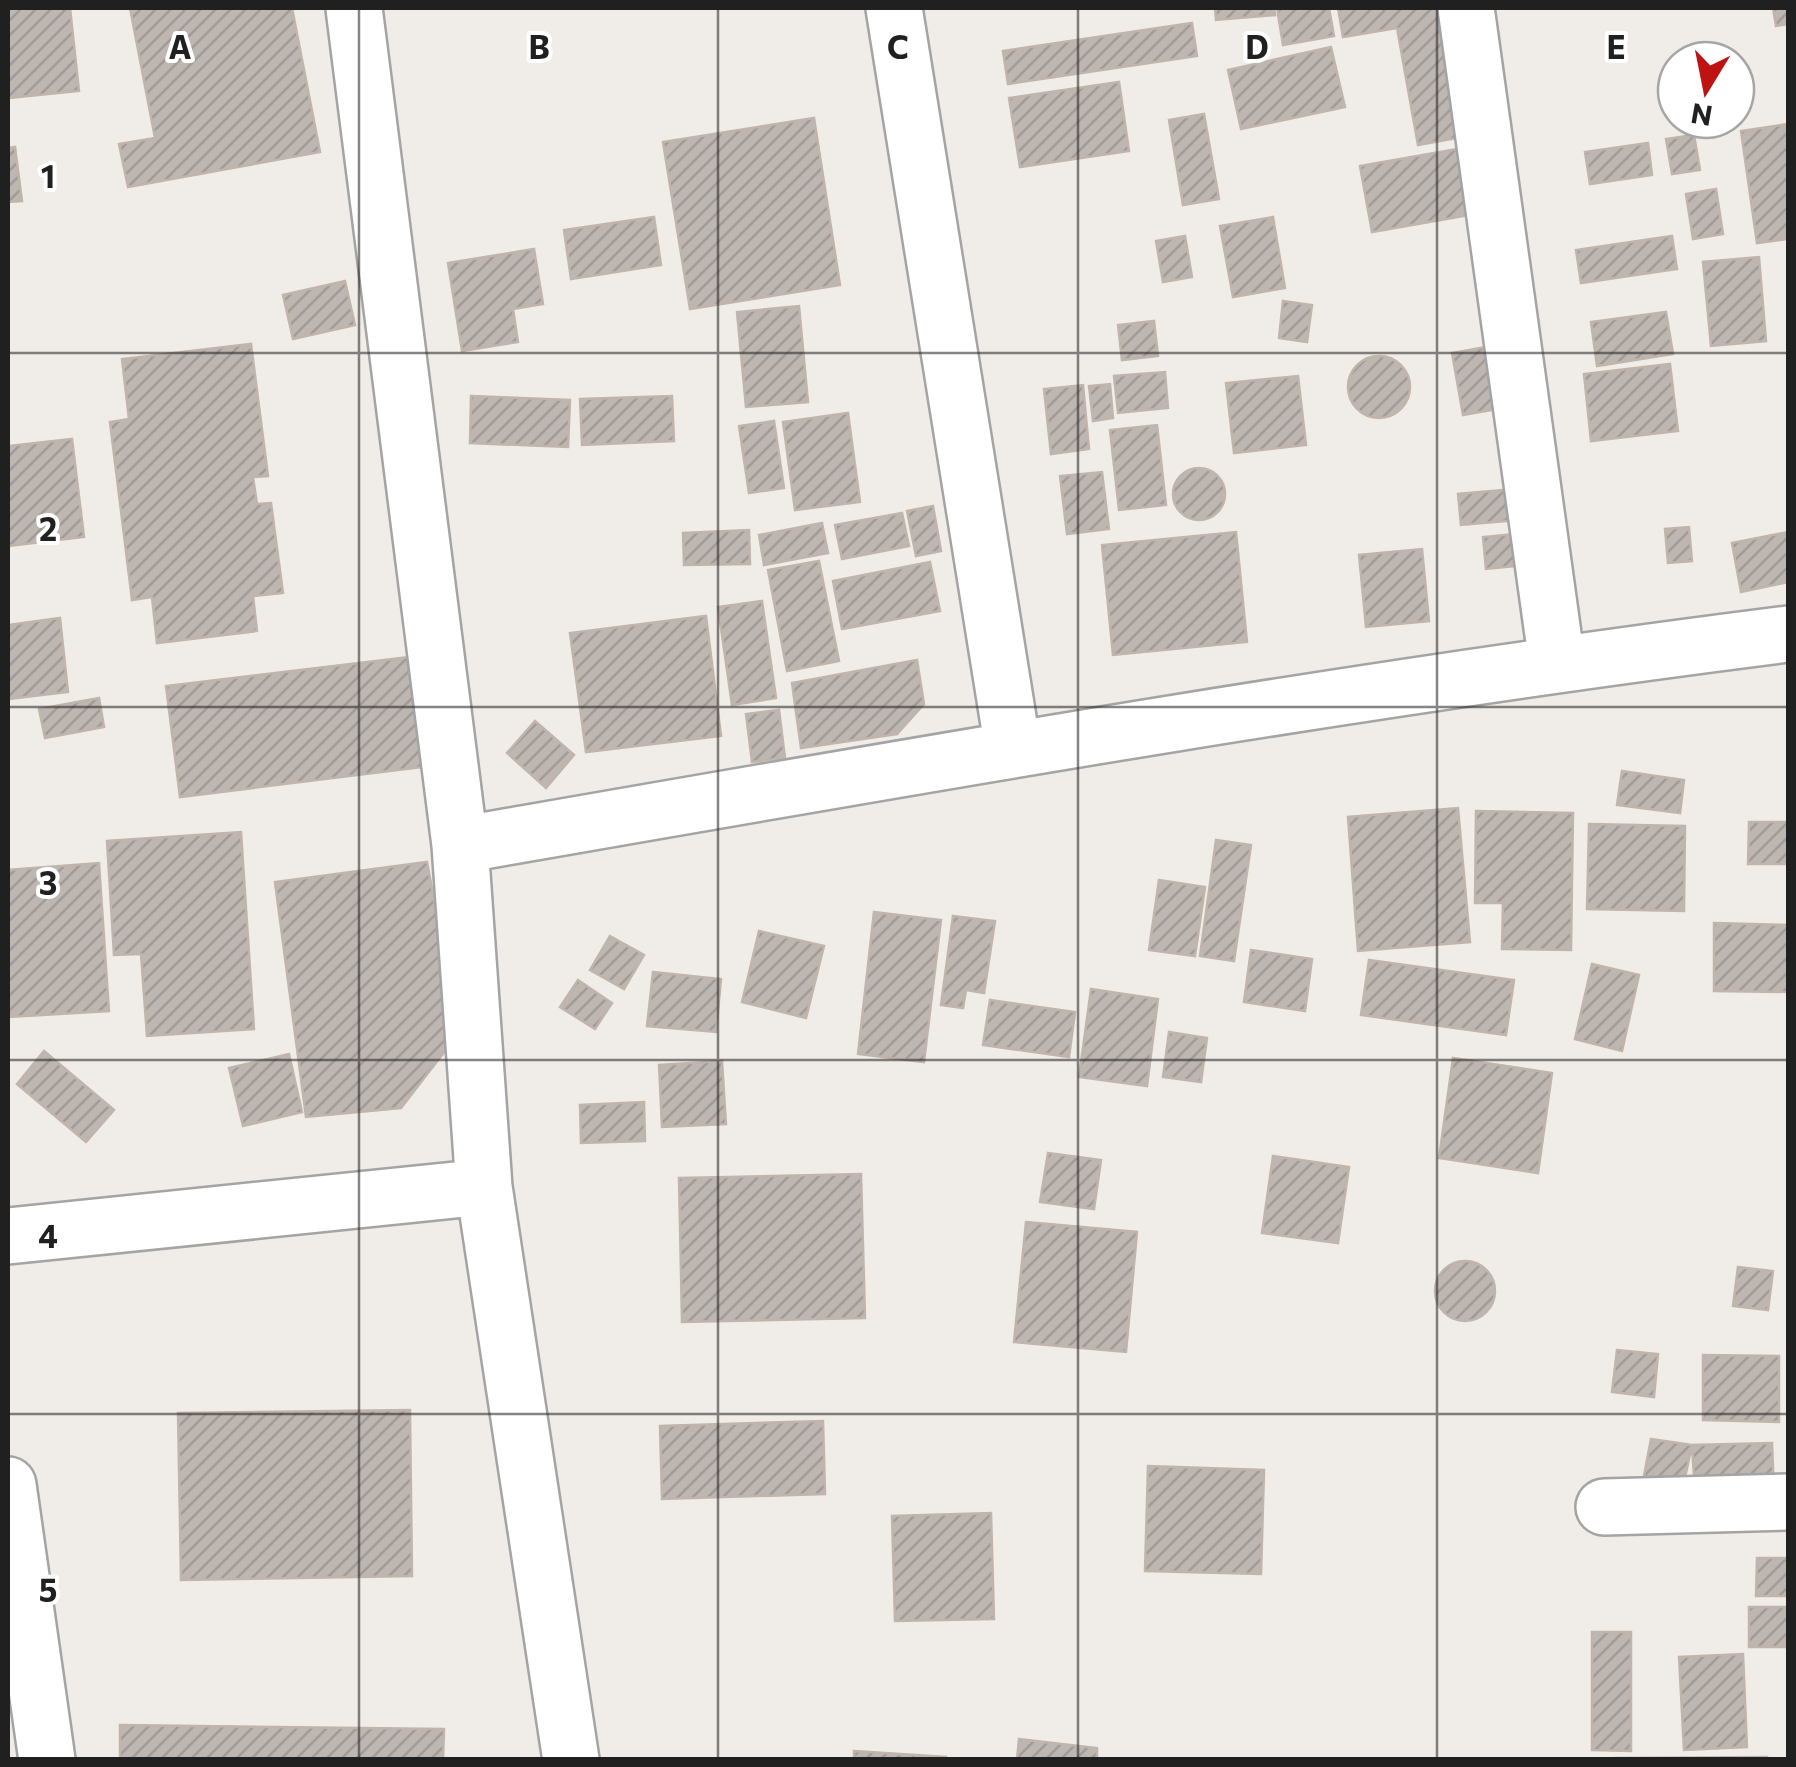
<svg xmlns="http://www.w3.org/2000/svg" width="1796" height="1767" viewBox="0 0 1796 1767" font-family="Commissioner,sans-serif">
<defs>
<pattern id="building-hatch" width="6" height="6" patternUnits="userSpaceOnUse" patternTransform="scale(2.5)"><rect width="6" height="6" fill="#bdb6b1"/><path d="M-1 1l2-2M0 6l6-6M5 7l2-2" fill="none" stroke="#a29c98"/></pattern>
</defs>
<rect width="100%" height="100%" fill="#f0ede8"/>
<path fill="url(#building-hatch)" stroke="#c1b5ab" stroke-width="2.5" d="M8,8H70L79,91L8,98Z
M130,8H292L320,152L128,187L119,144L155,138Z
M1215,8H1274L1275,15L1216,20Z
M1277,8H1329L1334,36L1283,45Z
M1338,8H1445L1468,136L1418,145L1397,28L1343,37Z
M1773,8H1788V24L1776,26Z
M1192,23L1197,56L1008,84L1003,51Z
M1331,47L1345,107L1241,129L1228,70Z
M1119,82L1129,151L1020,167L1009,98Z
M1204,114L1219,199L1183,205L1169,120Z
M814,118L840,285L690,309L663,142Z
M1788,124V239L1757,243L1741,131Z
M1694,135L1700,170L1672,174L1666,139Z
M1648,143L1652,175L1590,184L1585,152Z
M15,147L22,201L8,202V148Z
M1463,148L1475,214L1372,232L1360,166Z
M1716,189L1723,234L1693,239L1686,194Z
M654,217L661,265L571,279L564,230Z
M1273,217L1285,288L1233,297L1220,226Z
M1185,236L1192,277L1163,282L1156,241Z
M1672,236L1677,269L1581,283L1576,250Z
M534,249L543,304L513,309L518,342L462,351L448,263Z
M1759,257L1766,341L1711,346L1703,262Z
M345,281L355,325L293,339L283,295Z
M1283,301L1312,305L1307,342L1279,338Z
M799,306L808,402L746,407L737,312Z
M1666,312L1673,354L1597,366L1591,322Z
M1154,321L1158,356L1122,360L1118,325Z
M251,344L268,476L253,477L257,504L271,503L283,593L253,596L257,631L157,643L152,597L132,600L110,422L129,419L122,359Z
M1492,346L1503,408L1463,415L1452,353Z
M1348 387a31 31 0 1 1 62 0a31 31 0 1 1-62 0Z
M1670,364L1678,431L1591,441L1584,374Z
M1165,372L1168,408L1118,413L1114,376Z
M1298,376L1306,445L1234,453L1226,383Z
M1110,384L1113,418L1093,421L1089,386Z
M1083,385L1089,449L1051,454L1044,389Z
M471,396L570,400L568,447L470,443Z
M672,396L674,441L582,445L580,399Z
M848,413L860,502L795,510L783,422Z
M774,421L784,488L749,493L739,426Z
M1157,425L1166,505L1119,510L1110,430Z
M72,439L84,537L8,546V446Z
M1173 494a26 26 0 1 1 52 0a26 26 0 1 1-52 0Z
M1102,472L1109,529L1067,534L1060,476Z
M1514,489L1517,520L1461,525L1458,494Z
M933,506L941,551L916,556L907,511Z
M902,513L909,546L842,559L835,525Z
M822,523L828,553L764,565L759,535Z
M1689,527L1692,561L1668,563L1665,529Z
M749,530L750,564L684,565L683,533Z
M1236,532L1247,642L1113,655L1102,545Z
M1788,532V582L1741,592L1732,543Z
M1524,533L1527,565L1486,569L1483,537Z
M1422,549L1429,621L1366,627L1359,555Z
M819,561L839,661L787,671L768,570Z
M930,562L940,611L842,629L833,581Z
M762,601L776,698L732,705L718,607Z
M706,616L721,736L586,752L570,633Z
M60,618L68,692L8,699V625Z
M410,657L423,767L180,797L166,686Z
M917,660L924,704L897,734L801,748L792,683Z
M99,698L104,727L45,738L39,709Z
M779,710L785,758L752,762L746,714Z
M535,721L574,755L546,788L507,753Z
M1622,771L1684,780L1680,813L1617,805Z
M1458,808L1470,942L1358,951L1348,817Z
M1476,811L1573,813L1571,950L1502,949L1503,903H1475Z
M1749,822H1788V864H1748Z
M1589,824L1685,826L1684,911L1587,909Z
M241,832L254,1029L147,1036L141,954L114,955L107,841Z
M1216,840L1251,845L1234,961L1200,956Z
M427,862L459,1033L401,1108L306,1117L275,882Z
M99,863L109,1011L9,1017L8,870Z
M1159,880L1205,887L1195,956L1149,950Z
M874,912L941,920L924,1062L858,1054Z
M953,916L995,921L984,993L966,990L963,1008L941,1005Z
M1714,923L1788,925V992L1714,991Z
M759,931L824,946L806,1018L742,1002Z
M610,936L644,955L624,989L590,970Z
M1251,950L1312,959L1305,1011L1244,1002Z
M1369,960L1514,980L1506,1035L1361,1015Z
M1592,964L1639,975L1622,1051L1575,1039Z
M653,972L721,979L716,1032L647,1026Z
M578,980L612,1003L595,1029L560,1007Z
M1091,989L1158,999L1147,1086L1079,1077Z
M990,1000L1075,1012L1069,1057L983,1045Z
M1169,1032L1207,1038L1201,1082L1163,1077Z
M44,1051L114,1110L86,1142L17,1084Z
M289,1054L302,1112L243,1126L229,1068Z
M1453,1058L1552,1073L1538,1173L1439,1158Z
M722,1061L726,1124L662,1127L659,1065Z
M644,1102L645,1141L581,1143L580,1105Z
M1048,1153L1101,1160L1094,1209L1040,1202Z
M1273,1156L1349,1167L1338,1243L1262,1233Z
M861,1174L865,1318L682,1322L679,1178Z
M1026,1222L1137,1232L1126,1352L1014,1342Z
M1435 1291a30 30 0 1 1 60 0a30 30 0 1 1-60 0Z
M1738,1267L1773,1271L1768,1310L1733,1306Z
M1617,1350L1658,1354L1654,1397L1612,1392Z
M1703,1355L1779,1356V1422L1703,1420Z
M410,1410L412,1576L181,1580L178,1413Z
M823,1421L825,1494L662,1499L660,1426Z
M1651,1439L1692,1445L1683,1487L1643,1481Z
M1772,1443L1774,1491L1695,1493L1692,1445Z
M1148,1466L1264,1470L1261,1574L1145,1571Z
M991,1513L994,1619L895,1621L892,1516Z
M1757,1558H1788V1596H1756Z
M1749,1607H1788V1647H1749Z
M1592,1632H1631V1751L1592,1750Z
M1743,1654L1747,1747L1684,1750L1679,1657Z
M120,1725L444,1729L443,1760H120Z
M1019,1739L1097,1748V1760H1017Z
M854,1751L946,1757V1760H854Z
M1767,1757V1760H1616V1758Z"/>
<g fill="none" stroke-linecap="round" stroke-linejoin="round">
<defs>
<path id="minor" d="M354,8L460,845L484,1187L571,1760
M894,8L1013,749
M1466,8L1557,663
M460,845C902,768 1343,690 1788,634
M8,1236L484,1187
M1604,1507L1788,1502"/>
<path id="tertiary" d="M8,1485L47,1760"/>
</defs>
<use href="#minor" stroke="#a4a4a4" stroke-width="60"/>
<use href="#tertiary" stroke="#a4a4a4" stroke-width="60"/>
<use href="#minor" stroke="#fff" stroke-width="55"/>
<use href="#tertiary" stroke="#fff" stroke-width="55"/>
</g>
<path fill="none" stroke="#202020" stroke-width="2.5" stroke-opacity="0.55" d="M359,8V1760M718,8V1760M1078,8V1760M1437,8V1760M8,353H1788M8,707H1788M8,1060H1788M8,1414H1788"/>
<g font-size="32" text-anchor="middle" font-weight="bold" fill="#202020" stroke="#fff" stroke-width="8" stroke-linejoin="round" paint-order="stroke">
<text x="180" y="59">A</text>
<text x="539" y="59">B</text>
<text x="898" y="59">C</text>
<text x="1257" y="59">D</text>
<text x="1616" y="59">E</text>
<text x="48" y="188">1</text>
<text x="48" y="541">2</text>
<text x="48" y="895">3</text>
<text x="48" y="1248">4</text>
<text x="48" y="1602">5</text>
</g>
<rect width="1796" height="1767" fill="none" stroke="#202020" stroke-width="20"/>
<g transform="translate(1706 90) rotate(190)"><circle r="48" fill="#ffffff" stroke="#a6a6a6" stroke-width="2.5"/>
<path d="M0-8L18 38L0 25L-18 38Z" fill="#bf1212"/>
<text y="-15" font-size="28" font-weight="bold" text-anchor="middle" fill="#202020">N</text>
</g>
</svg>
